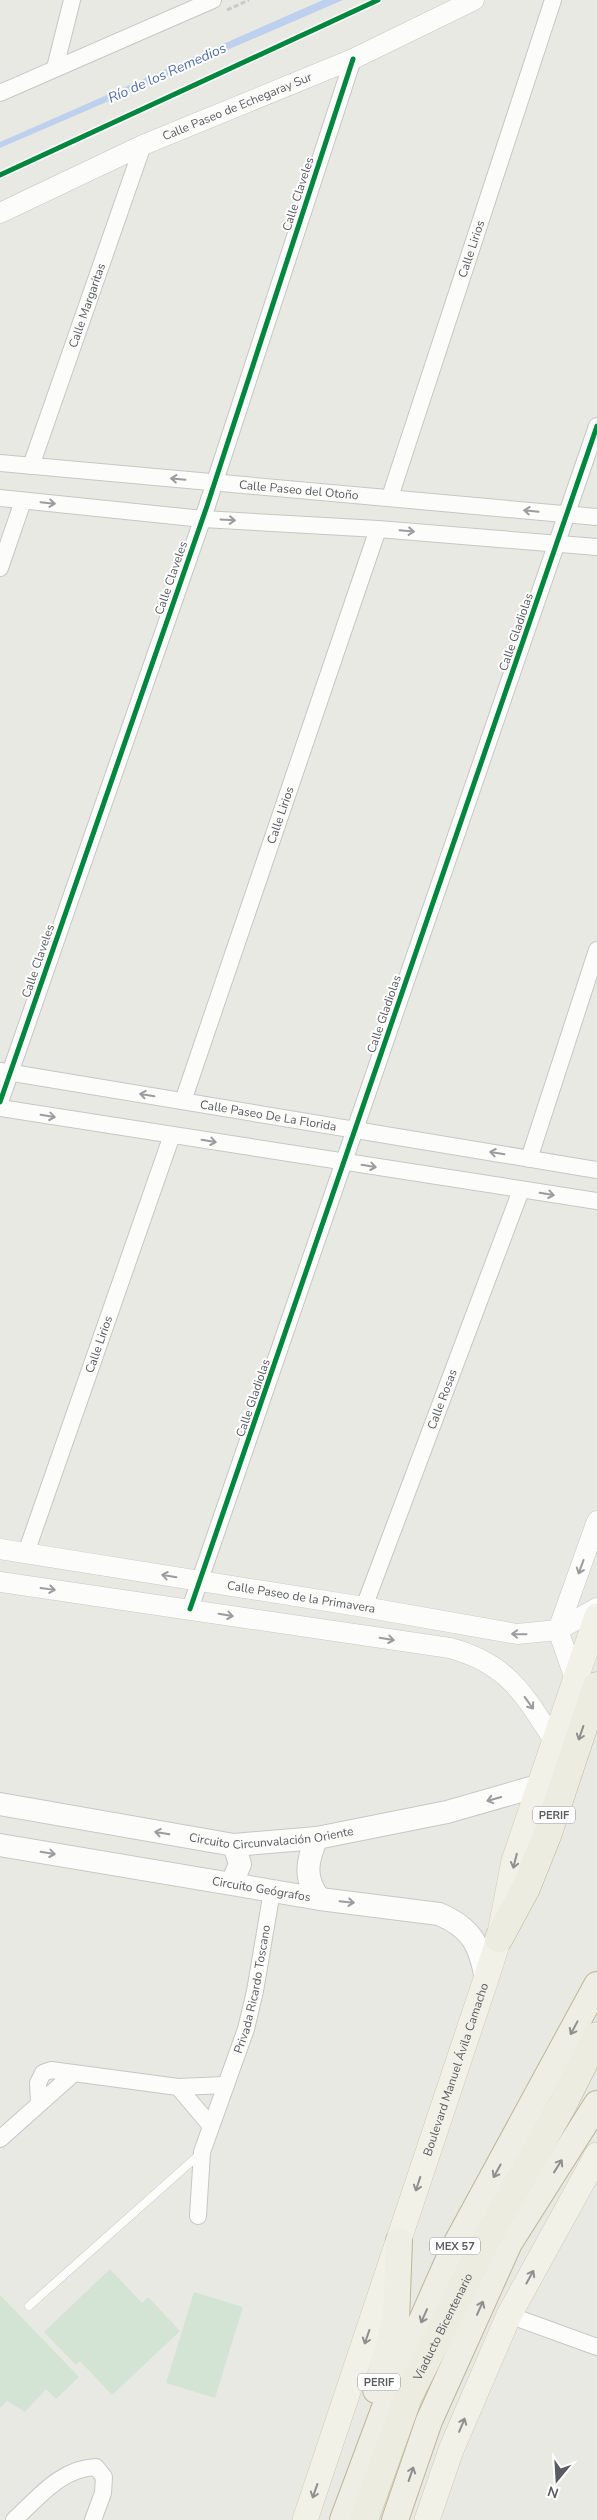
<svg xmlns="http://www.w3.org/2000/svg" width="597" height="2520" viewBox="0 0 597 2520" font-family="'Nunito Sans',sans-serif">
<rect width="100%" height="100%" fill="#e9e9e4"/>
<path fill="#d3e4d4" d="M110,2269L142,2303L148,2297L180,2331L112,2395L80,2361L76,2365L44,2332Z
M194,2292L243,2307L215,2398L166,2383Z
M0,2295L79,2377L56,2399L46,2389L25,2412L7,2401L0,2408Z"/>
<path fill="#bdd0ee" d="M323,0H343L0,148V142Z"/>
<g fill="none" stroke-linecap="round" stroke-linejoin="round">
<defs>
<path id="service" d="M29,2306L201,2153"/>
<g id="minor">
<path d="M55,68L72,0"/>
<path d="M0,93L213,0"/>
<path id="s1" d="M0,463L597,517"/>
<path id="s2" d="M31,466L143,145"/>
<path id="s3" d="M390,497L553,0"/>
<path d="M0,498L203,519L378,529L597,547"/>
<path d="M0,568L23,501"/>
<path id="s4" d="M0,1071L597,1170"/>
<path id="s5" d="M183,1101L378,529"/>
<path d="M0,1102L207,506L353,59"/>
<path d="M0,1108L597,1201"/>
<path d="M529,1159L597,950"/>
<path id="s6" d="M26,1553L172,1135"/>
<path id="s7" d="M364,1607L521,1190"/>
<path d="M190,1609L597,426"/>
<path d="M178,2087L211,2126"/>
<path d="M39,2103L38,2083L43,2073L51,2070L178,2087L226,2085"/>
<path d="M0,2139L73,2074"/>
<path id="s8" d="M198,2216L202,2152L246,2029L255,1991L272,1891"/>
<path d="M509,2315L597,2347"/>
<path d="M14,2520C38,2498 61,2468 96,2467L104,2477L103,2493L93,2520"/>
</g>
<g id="tertiary">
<path id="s9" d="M0,213L143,145L353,59L474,0"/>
<path id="s10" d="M0,1549L364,1607L517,1634L558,1630L597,1608"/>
<path d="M0,1582L450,1648C509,1664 524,1695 555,1742"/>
<path d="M576,1682L558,1630L597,1521"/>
</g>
<g id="secondary">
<path id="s11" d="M0,1804L234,1845L317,1838L447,1812L541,1785"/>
<path d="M317,1838C307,1860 303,1879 320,1899"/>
<path id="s12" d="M0,1845L320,1899L439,1914C472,1928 480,1945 486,1979"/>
<path d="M232,1883L240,1864L234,1845"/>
</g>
<g id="primary">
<path id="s13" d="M305,2520L486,1979L499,1938L514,1861L597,1616"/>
<path d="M427,2520L451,2450L509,2315L597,2155"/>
</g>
<path id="trunk" d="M376,2390L396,2321L399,2241
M343,2520L393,2386L453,2250L597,1985
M395,2520L429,2421L509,2243L597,2104"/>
<g id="motorway">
<path d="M499,1938L526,1888L548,1833L597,1686"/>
<path id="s14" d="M364,2520L408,2397L486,2240L563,2104L597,2036"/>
</g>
</defs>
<use href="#service" stroke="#c6c6c4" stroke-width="9"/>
<use href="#minor" stroke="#c6c6c4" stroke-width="18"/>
<use href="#tertiary" stroke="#c6c6c4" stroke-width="21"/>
<use href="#secondary" stroke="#c7c7c7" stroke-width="24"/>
<use href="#primary" stroke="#ceccb5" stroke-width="26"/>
<use href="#trunk" stroke="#bbb796" stroke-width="28"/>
<use href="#motorway" stroke="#bbb796" stroke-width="29"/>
<path stroke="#c7cbc9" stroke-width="3" stroke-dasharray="5 2.5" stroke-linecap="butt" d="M227,10L249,0"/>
<use href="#service" stroke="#fcfcfb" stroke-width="8"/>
<use href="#minor" stroke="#fcfcfb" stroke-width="16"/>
<use href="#tertiary" stroke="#fcfcfb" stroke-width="20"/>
<use href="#secondary" stroke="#fcfcfb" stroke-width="22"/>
<use href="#primary" stroke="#f1f1e7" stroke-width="25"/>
<use href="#trunk" stroke="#eeeee4" stroke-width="26"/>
<use href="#motorway" stroke="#ecece1" stroke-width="28"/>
<defs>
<path id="cycleway" d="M0,175L378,0
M0,1102L207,506L353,59
M190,1609L597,426"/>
</defs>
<use href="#cycleway" stroke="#fff" stroke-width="8"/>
<use href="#cycleway" stroke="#00873e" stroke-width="5"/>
</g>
<defs><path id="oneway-shaft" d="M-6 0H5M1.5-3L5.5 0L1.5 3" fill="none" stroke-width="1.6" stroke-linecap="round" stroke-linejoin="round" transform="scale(1.25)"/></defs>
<g stroke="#9b9c9f">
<use href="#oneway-shaft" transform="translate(178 479) rotate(-175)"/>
<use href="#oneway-shaft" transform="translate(48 503) rotate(6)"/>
<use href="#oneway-shaft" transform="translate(531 511) rotate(-174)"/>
<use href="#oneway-shaft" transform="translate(228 520) rotate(3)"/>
<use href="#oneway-shaft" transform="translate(407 531) rotate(5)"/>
<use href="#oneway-shaft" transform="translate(147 1095) rotate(-170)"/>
<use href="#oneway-shaft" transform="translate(48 1116) rotate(9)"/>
<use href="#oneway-shaft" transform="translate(209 1141) rotate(9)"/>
<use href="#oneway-shaft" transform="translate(497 1153) rotate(-171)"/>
<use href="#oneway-shaft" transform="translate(369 1166) rotate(9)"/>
<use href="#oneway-shaft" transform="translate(547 1194) rotate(9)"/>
<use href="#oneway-shaft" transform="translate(581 1567) rotate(110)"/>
<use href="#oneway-shaft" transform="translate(169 1576) rotate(-171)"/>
<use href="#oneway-shaft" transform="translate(48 1589) rotate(8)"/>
<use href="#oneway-shaft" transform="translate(226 1615) rotate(9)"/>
<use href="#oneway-shaft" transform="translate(519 1634) rotate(-179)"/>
<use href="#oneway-shaft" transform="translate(387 1639) rotate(9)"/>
<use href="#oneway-shaft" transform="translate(529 1703) rotate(54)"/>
<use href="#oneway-shaft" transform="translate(494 1799) rotate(164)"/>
<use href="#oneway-shaft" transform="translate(162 1833) rotate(-170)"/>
<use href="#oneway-shaft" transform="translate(48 1853) rotate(9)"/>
<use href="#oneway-shaft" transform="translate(347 1902) rotate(6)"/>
</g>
<use stroke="#8d8e8e" href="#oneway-shaft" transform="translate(581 1733) rotate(109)"/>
<g stroke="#8f9090">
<use href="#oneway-shaft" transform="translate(515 1861) rotate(104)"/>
<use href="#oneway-shaft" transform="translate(418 2184) rotate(108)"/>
<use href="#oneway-shaft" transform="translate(530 2277) rotate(-61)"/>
<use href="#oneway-shaft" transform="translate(367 2337) rotate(109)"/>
<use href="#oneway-shaft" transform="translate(462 2425) rotate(-67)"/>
<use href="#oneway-shaft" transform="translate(315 2491) rotate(109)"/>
</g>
<g stroke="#8e8f8f">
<use href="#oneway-shaft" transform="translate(574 2028) rotate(118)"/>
<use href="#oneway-shaft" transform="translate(558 2166) rotate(-58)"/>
<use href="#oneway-shaft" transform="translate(497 2171) rotate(119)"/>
<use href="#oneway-shaft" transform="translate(480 2308) rotate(-66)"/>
<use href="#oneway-shaft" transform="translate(424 2316) rotate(114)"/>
<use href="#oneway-shaft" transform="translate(411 2474) rotate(-71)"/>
</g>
<g text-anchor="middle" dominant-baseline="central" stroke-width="4" stroke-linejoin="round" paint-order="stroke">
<g fill="#fff" stroke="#8c8d90" stroke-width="1">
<rect x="533" y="1806.5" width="42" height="17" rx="4"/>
<rect x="430" y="2237.5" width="50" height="17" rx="4"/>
<rect x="358" y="2373.5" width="42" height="17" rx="4"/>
</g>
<g font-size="11" font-weight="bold" fill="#5a5c61">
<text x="554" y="1815">PERIF</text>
<text x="455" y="2246">MEX 57</text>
<text x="379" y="2382">PERIF</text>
</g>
<g font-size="12" fill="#5a5c61" stroke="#fff">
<text stroke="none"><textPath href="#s9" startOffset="260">Calle Paseo de Echegaray Sur</textPath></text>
<text transform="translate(298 194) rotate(-72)">Calle Claveles</text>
<text stroke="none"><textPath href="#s3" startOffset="261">Calle Lirios</textPath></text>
<text stroke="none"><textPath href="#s2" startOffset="170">Calle Margaritas</textPath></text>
<text stroke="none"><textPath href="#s1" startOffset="300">Calle Paseo del Otoño</textPath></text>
<text transform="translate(171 578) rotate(-71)">Calle Claveles</text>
<text transform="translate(516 632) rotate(-71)">Calle Gladiolas</text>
<text stroke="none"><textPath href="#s5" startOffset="302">Calle Lirios</textPath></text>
<text transform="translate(38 961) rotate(-71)">Calle Claveles</text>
<text transform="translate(384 1014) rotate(-71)">Calle Gladiolas</text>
<text stroke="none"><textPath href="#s4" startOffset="272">Calle Paseo De La Florida</textPath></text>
<text stroke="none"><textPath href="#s6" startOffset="221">Calle Lirios</textPath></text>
<text transform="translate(253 1398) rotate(-71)">Calle Gladiolas</text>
<text stroke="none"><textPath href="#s7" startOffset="222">Calle Rosas</textPath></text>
<text stroke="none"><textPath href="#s10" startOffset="305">Calle Paseo de la Primavera</textPath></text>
<text stroke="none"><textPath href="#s11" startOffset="275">Circuito Circunvalación Oriente</textPath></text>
<text stroke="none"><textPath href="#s12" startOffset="265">Circuito Geógrafos</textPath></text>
<text stroke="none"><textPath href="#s8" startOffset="235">Privada Ricardo Toscano</textPath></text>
<text stroke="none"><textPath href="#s13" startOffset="475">Boulevard Manuel Ávila Camacho</textPath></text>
<text stroke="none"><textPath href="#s14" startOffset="209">Viaducto Bicentenario</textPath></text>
</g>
<g font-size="14" font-style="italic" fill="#516eb2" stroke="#fff">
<text transform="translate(167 73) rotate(-24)">Río de los Remedios</text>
</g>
</g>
<g transform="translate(557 2480) rotate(198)" stroke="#ffffff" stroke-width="4" paint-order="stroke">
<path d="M0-4L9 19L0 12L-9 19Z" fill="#5a5c61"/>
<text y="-8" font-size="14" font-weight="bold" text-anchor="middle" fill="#5a5c61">N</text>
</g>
</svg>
